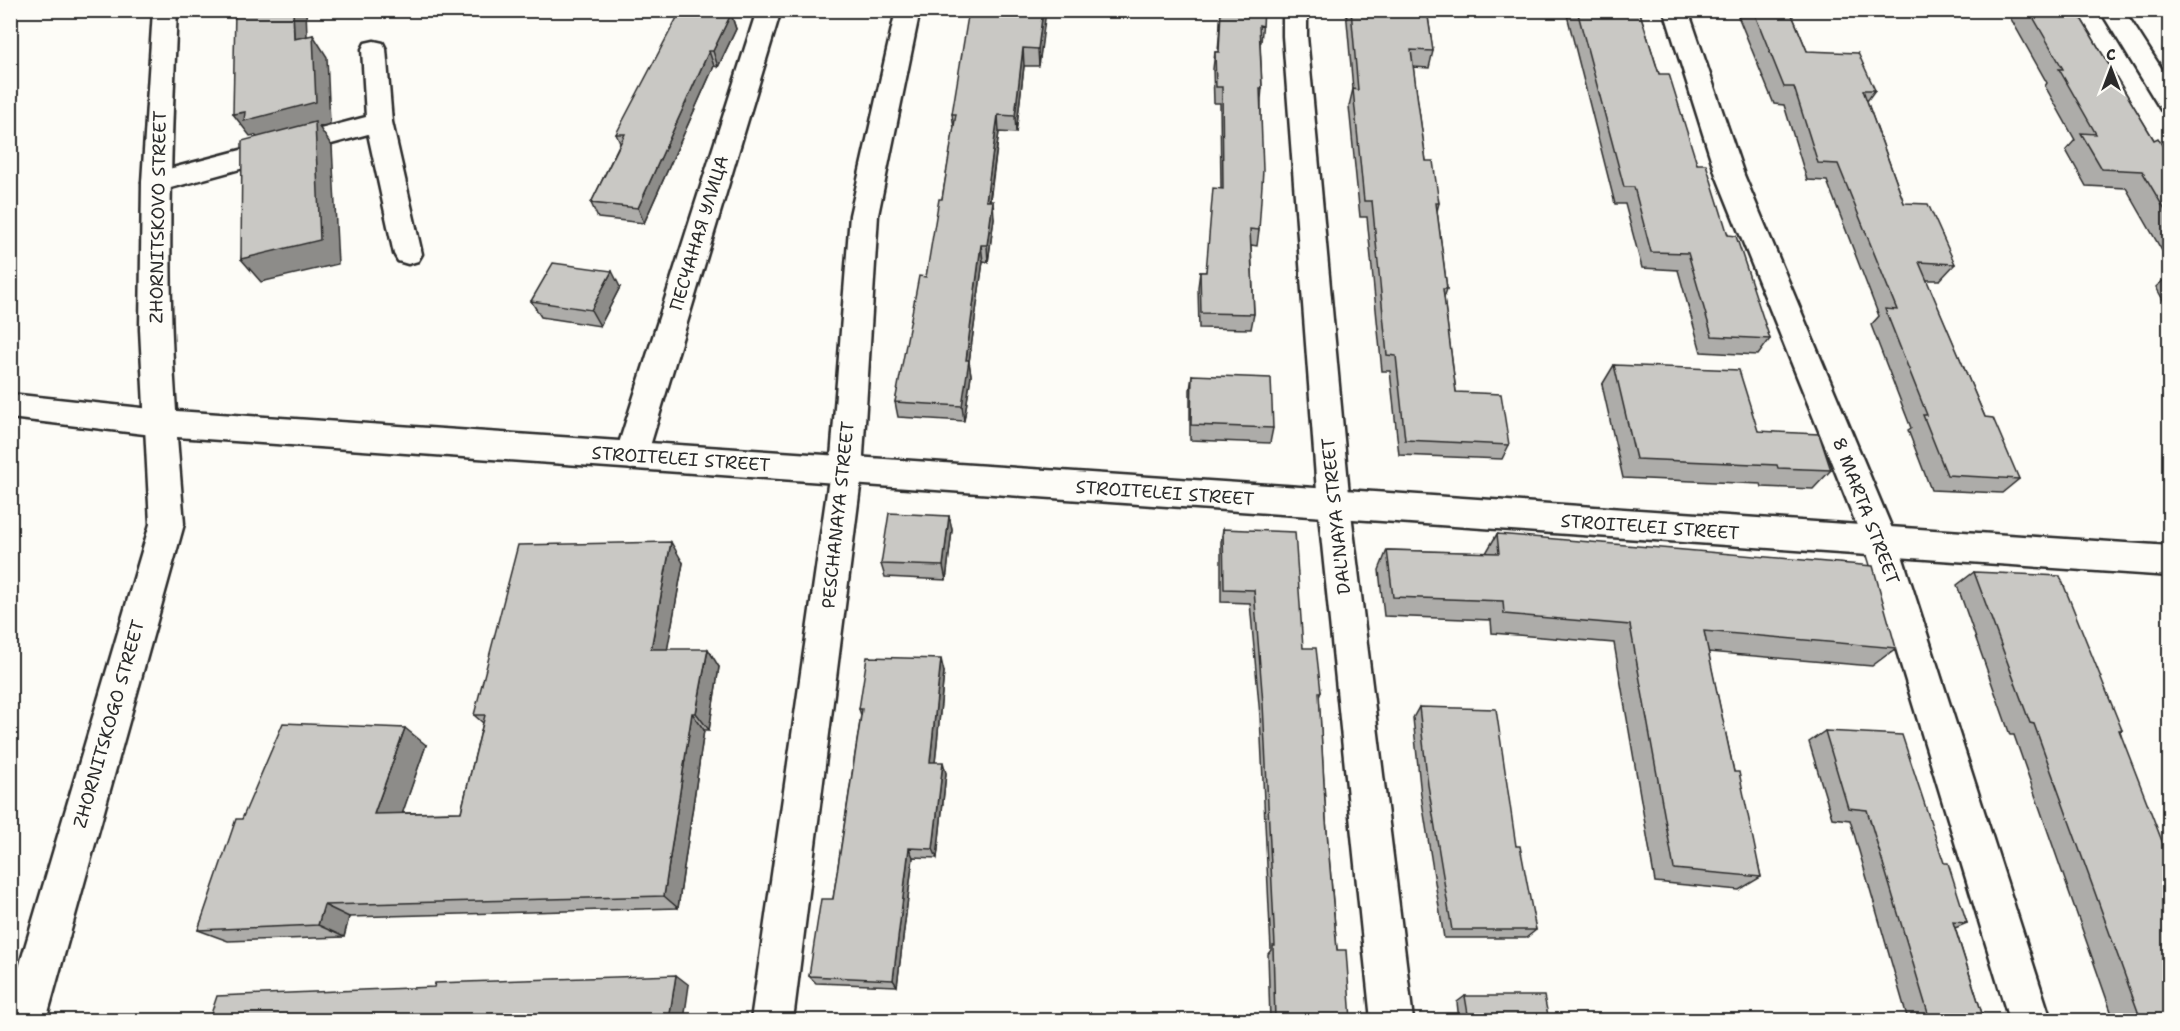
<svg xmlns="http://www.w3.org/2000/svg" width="2180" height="1031" viewBox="0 0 2180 1031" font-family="'Shantell Sans',sans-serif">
<rect width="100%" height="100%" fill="#fdfcf7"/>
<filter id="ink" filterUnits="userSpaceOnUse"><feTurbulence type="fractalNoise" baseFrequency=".0167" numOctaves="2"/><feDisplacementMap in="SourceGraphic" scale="12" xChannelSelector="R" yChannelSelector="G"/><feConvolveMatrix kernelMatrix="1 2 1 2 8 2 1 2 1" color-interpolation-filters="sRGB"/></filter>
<g filter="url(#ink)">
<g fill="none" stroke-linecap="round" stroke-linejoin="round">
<defs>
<path id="minor" d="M757,10H781L647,456L642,465L631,469L620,465L615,456Z
M896,10H920L878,215L862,471L793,1020H751L830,471L850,215Z
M1283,10H1307V36L1350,505L1413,1020H1371L1318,505L1283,36Z
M1664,10H1688L1744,175L1898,543L2051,1020H2009L1864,543L1716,175Z
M2100,10H2124L2170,82V112L2161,110Z
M374,41L383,43L386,49L392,122L422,254L418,261L408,264L398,261L394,254L368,134L156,192L146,189L142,182L146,175L366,117L362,49L365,43Z
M10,394L161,410L172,414L177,423L172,432L161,436L10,418Z"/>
<path id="major" d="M153,10H177C171,144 166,277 176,411L2170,546V576L177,437L184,524L46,1020H10V998L150,524L140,329L142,182Z"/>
</defs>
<use href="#minor" stroke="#2b2b2b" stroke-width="5"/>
<use href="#major" stroke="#2b2b2b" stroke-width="5"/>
<use href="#minor" fill="#fdfcf7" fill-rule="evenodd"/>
<use href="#major" fill="#fdfcf7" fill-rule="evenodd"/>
</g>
<path fill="#adaca9" stroke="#2b2b2b" stroke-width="1.5" d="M1045,10L1039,66H1024L1016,133L999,132L990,201L994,218L988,262L983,261L969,362L971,375L964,421L898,417L895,402L926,277L942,199L954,129L952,114Z
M1221,10H1264L1261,42H1260L1262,88L1261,99L1259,230L1257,246L1251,245L1254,314L1251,329L1199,328L1198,287L1200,272H1206L1221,188L1220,103H1214L1213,69L1215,52H1218Z
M1346,10H1427L1433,51L1429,68L1413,67L1426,161L1439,203L1437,211L1447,289L1444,298L1456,392L1509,445L1502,459L1399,455L1390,371H1382L1367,217H1360L1349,106L1353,89Z
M1569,10H1639L1659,74L1697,164L1728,235L1770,339L1758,355L1701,352L1678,270L1642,268L1625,204H1615L1567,15Z
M1741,10H1790L1807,51L1875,90L1867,101L1904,203L1955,264L1940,280H1926L1985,417L2019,479L2002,493L1931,490L1908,430L1911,428L1871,325L1879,316L1827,181L1807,180L1784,105L1774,104L1738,16Z
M2006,10H2076L2154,140L2169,157V263L2126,188L2086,186L2066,150L2075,140L2045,86L2047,83Z
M731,14L736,29L718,67L714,66L644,223L598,218L591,203L620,143L616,134Z
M2169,275V311L2156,287Z
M620,287L600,326L541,317L531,301Z
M1614,365L1758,431L1831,470L1813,489L1762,487L1761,484L1623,478L1602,385Z
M1192,375L1273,428L1270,443L1190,440V390Z
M949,516L952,530L946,580L885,577L881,564Z
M1223,529L1303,648L1321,692L1319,697L1326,820L1337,950L1351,1020H1270L1268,954L1271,950L1260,716L1250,603L1221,602V542Z
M1497,534L1896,648L1872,666L1708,652L1734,772L1761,877L1739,890L1655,882L1614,643L1492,633L1491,620L1384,616L1379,570L1387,550L1486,553Z
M683,563L667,649L719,667L709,730H704L678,908L349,917L344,937L228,941L198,930L242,819L426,745L402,813L461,812L483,723L474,715Z
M1974,572L2122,730L2120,731L2169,1020H2114L2014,735H2010L1957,585Z
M944,672L935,762L946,773L937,858L913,857L897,986L816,983L809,976L833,899L861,715L859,709Z
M1419,707L1516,846L1536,930L1526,938H1444L1421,795L1413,718Z
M1825,731L1944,863L1967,923L1955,928L1984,1020H1908L1850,820L1832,818L1809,742Z
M1465,996L1549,1020H1459L1457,1002Z"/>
<path fill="#8d8c89" stroke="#2b2b2b" stroke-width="1.5" d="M293,10H306L308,61L294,39Z
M1043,10L1046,11L1039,66L1038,49Z
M731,14L736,29L718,67L713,51Z
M313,35L327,57L330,124L319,127L332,146L338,264L261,282L241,259L261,142L255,135L250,136L233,114L245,112Z
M1023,48L1024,66L1016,133L1015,116Z
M709,51L714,66L644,223L638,208Z
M998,115L999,132L987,217L986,201Z
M993,201L994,218L988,262L987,245Z
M981,245L983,261L969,362L971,375L964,421L962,406L966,360Z
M612,271L620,287L600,326L591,310Z
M949,516L952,530L946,580L943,566Z
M671,542L683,563L664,668L651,649Z
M708,649L719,667L709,730L696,713Z
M941,659L944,672L934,773L930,762Z
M692,713L704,730L678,908L664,896Z
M405,728L426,745L397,829L374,814Z
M943,762L946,773L937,858L933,849Z
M909,848L913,857L897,986L893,980Z
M324,905L349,917L344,937L318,925Z
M676,975L689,985L684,1020H669Z"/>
<path fill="#c9c8c4" stroke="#2b2b2b" stroke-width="1.5" d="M235,10H293L294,39L313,35L316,102L244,121L245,112L233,114Z
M681,10H693L731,14L713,51H709L638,208L591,203L625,134H616Z
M969,10H1043L1038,49L1023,48L1015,116L998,115L986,201H993L987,245H981L966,360H969L962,406L895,402L919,276L926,277L939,199H942L956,114H952Z
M1221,10H1264L1263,26L1259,25L1262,88H1260L1263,170L1259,230L1250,229L1254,314L1201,313L1200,272H1206L1213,188L1223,189L1222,87H1216L1215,52H1219Z
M1351,10H1427L1433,51L1411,50L1426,161H1433L1439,203H1436L1447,289H1443L1456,392L1501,394L1509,445L1405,440L1396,356L1387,355L1372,201H1364L1353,89L1358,90Z
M1577,10H1639L1659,74H1669L1697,164H1706L1728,235L1736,236L1770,339L1712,336L1688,253L1651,252L1634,187H1624Z
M1753,10H1790L1807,51L1858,53L1875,90H1863L1904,203L1928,204L1955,264L1919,262L1985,417L1993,418L2019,479L1947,475L1923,415H1927L1885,309L1897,310L1838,164L1818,163L1794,87H1784Z
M2029,10H2076L2154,140L2158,138L2169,157V217L2142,171L2102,169L2081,133L2096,134L2059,69H2063Z
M315,122L320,240L241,259L242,141Z
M553,263L612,271L591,310L531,301Z
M1614,365L1739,370L1758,431L1819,434L1831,470L1778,468L1777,465L1636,459Z
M1192,375L1271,378L1273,428L1191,425Z
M889,513L949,516L943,566L881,564Z
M1223,529L1295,532L1303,648H1316L1321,692H1319L1326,820L1337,950H1346L1351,1020H1275L1273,946H1275L1263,704L1254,590L1224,589Z
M1497,534L1873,566L1896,648L1704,631L1734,772H1739L1761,877L1674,869L1630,625L1504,614L1503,601L1393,597L1387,550L1499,553Z
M671,542L651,649H708L696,713H692L664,896L324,905L318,925L198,930L236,819H242L283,723L405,728L374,814L461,812L485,715H474L518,545Z
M1974,572L2060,576L2122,730H2119L2169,859V1020H2141L2034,724L2030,723Z
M867,657L941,659L930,762H943L933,849L909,848L893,980L809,976L821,899H833L862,709H859Z
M1419,707L1496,709L1516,846H1520L1536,930H1452L1428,785Z
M1825,731L1902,735L1944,863H1948L1967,923L1953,922L1984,1020H1930L1867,810L1848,808Z
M676,975L669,1020H209L217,996L434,987L435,983Z
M1465,996H1544L1549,1020H1469Z"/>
</g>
<g text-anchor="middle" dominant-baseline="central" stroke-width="4.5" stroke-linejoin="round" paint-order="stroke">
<g font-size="18" fill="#2b2b2b" stroke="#fdfcf7">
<text transform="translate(158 217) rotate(-89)">ZHORNITSKOVO STREET</text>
<text transform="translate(699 233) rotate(-73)">ПЕСЧАНАЯ УЛИЦА</text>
<text transform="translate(681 459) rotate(4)">STROITELEI STREET</text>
<text transform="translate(1165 493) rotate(4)">STROITELEI STREET</text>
<text transform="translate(1866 511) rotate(69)">8 MARTA STREET</text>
<text transform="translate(838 515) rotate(-84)">PESCHANAYA STREET</text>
<text transform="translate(1336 516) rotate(-96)">DAL'NAYA STREET</text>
<text transform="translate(1650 527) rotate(4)">STROITELEI STREET</text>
<text transform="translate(109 724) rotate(-74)">ZHORNITSKOGO STREET</text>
</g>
</g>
<rect width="2180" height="1031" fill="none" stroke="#fdfcf7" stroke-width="36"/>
<rect x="18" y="18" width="2144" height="995" fill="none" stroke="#2b2b2b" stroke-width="2" filter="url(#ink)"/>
<g transform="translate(2111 69)" stroke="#fdfcf7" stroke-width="4.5" paint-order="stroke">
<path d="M0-4.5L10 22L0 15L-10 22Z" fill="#2b2b2b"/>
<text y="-9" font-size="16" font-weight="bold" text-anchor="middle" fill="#2b2b2b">С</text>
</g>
</svg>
